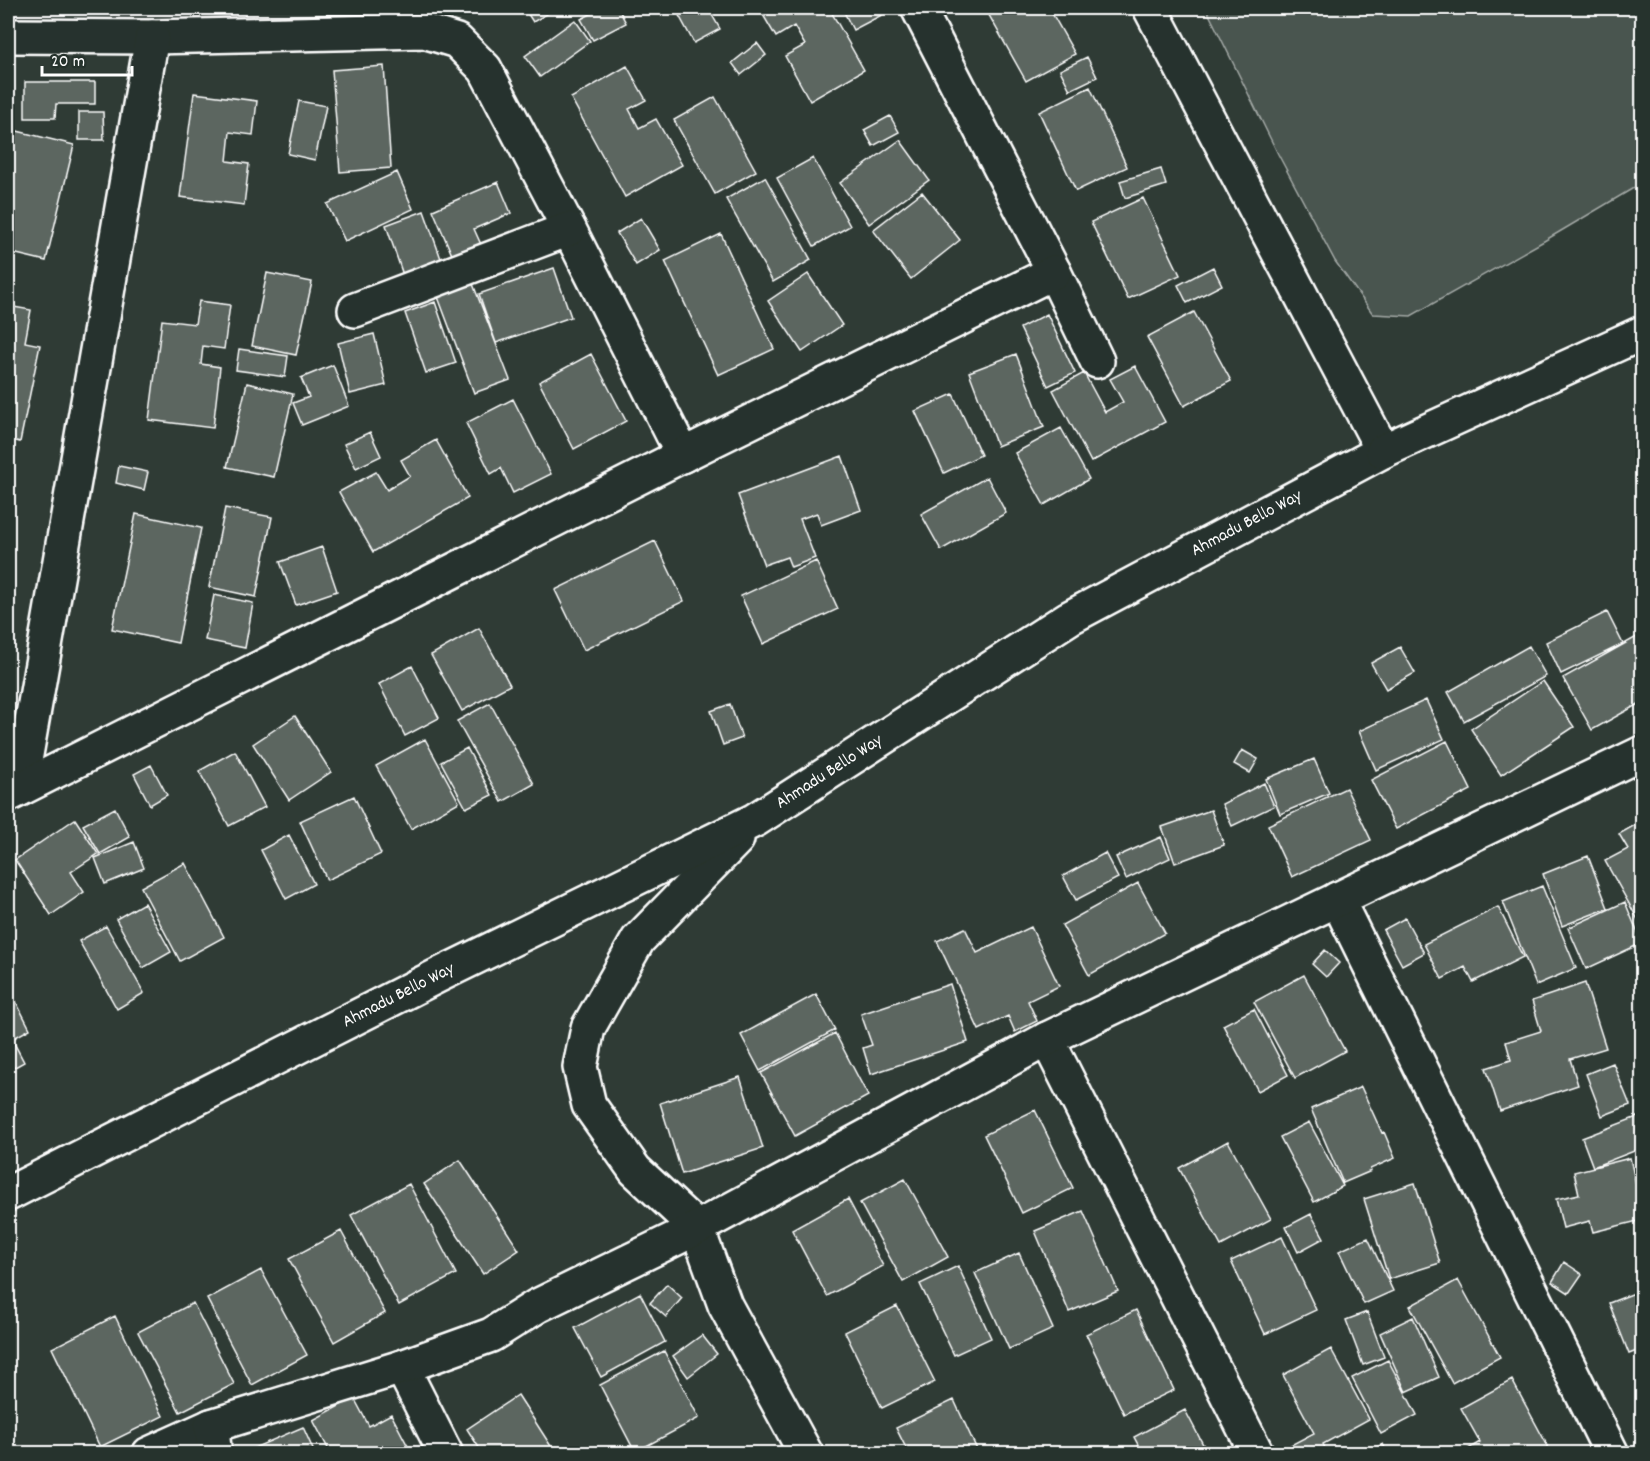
<svg xmlns="http://www.w3.org/2000/svg" width="1650" height="1461" viewBox="0 0 1650 1461" font-family="Dekko,sans-serif">
<rect width="100%" height="100%" fill="#2f3b35"/>
<filter id="ink" filterUnits="userSpaceOnUse"><feTurbulence type="fractalNoise" baseFrequency=".0167" numOctaves="2"/><feDisplacementMap in="SourceGraphic" scale="12" xChannelSelector="R" yChannelSelector="G"/><feConvolveMatrix kernelMatrix="1 2 1 2 8 2 1 2 1" color-interpolation-filters="sRGB"/></filter>
<g filter="url(#ink)">
<path fill="#4a544f" stroke="#a4aaa7" stroke-width="1.5" d="M1206,8H1642V183L1544,241L1411,316L1373,314L1335,261L1278,154Z"/>
<path fill="#5b6661" stroke="#fff" stroke-width="1.5" d="M524,8H557L533,22Z
M602,8H618L626,23L593,40L581,19Z
M675,8H708L720,29L694,43Z
M759,8H829L864,70L810,101L785,56L805,45L794,26L776,37Z
M842,8H895L853,30Z
M985,8H1049L1075,54L1026,81Z
M575,20L590,41L540,77L525,56Z
M757,43L766,55L741,75L732,63Z
M1087,57L1097,77L1070,90L1060,70Z
M384,66L391,168L340,172L332,70Z
M627,66L646,100L629,109L639,128L656,119L682,165L625,197L571,98Z
M25,82H95V104H56L55,118H25Z
M1090,87L1127,167L1076,191L1039,112Z
M194,93L257,101L253,135L230,132L227,161L249,164L244,205L180,197Z
M715,97L756,171L715,194L674,120Z
M299,101L326,106L315,160L288,154Z
M79,112H103L104,140H79Z
M890,116L899,132L873,146L864,130Z
M9,129L74,145L46,261L8,252V135Z
M900,140L929,180L869,224L840,183Z
M813,158L850,226L814,246L777,178Z
M1161,169L1166,185L1125,198L1120,181Z
M397,172L413,209L345,241L327,204Z
M765,177L811,260L773,282L726,199Z
M498,182L511,213L474,229L483,249L455,262L433,210Z
M922,192L960,240L911,279L873,230Z
M1143,198L1180,275L1128,299L1091,222Z
M424,211L444,267L405,281L386,225Z
M641,218L660,250L636,265L617,233Z
M721,234L774,349L718,375L665,261Z
M1213,267L1222,285L1187,303L1178,285Z
M554,268L571,317L496,343L479,294Z
M267,273L312,282L296,355L252,346Z
M808,274L842,325L802,352L768,301Z
M473,284L510,380L474,393L438,297Z
M199,301L230,305L224,349L203,346L201,364L220,367L213,428L149,420L162,320L195,324Z
M435,302L456,363L426,373L405,313Z
M8,306L31,310L25,342L40,345L20,442L8,439Z
M1194,312L1231,381L1184,406L1147,337Z
M1047,314L1075,373L1048,386L1020,328Z
M374,334L386,385L350,394L338,343Z
M239,349L288,356L285,377L236,370Z
M591,354L626,421L574,449L539,382Z
M1016,354L1044,427L997,446L969,372Z
M333,365L349,406L302,425L293,403L309,397L301,378Z
M1135,366L1165,422L1091,462L1053,390L1084,373L1105,412L1123,402L1110,379Z
M247,383L293,394L274,477L227,467Z
M953,394L981,455L944,473L915,411Z
M513,399L551,474L513,493L501,468L491,474L466,423Z
M1061,428L1089,479L1044,505L1015,453Z
M370,432L381,456L356,468L344,444Z
M436,440L468,498L373,552L339,492L376,472L387,490L410,476L401,460Z
M842,456L861,510L821,525L817,513L800,519L815,558L791,567L787,557L764,565L738,495Z
M119,466L148,472L144,490L116,483Z
M987,477L1006,513L941,550L921,514Z
M225,508L272,517L256,597L209,587Z
M136,514L201,528L178,643L112,629Z
M655,541L684,601L584,650L555,590Z
M322,547L337,591L296,605L280,562Z
M816,561L838,609L763,644L741,596Z
M214,595L253,603L245,648L205,640Z
M1607,612L1623,644L1561,674L1546,642Z
M479,628L510,685L462,711L431,655Z
M1642,634V702L1592,730L1563,678Z
M1529,646L1546,676L1464,721L1448,692Z
M1400,647L1415,673L1386,689L1371,663Z
M412,666L439,718L405,736L379,684Z
M1543,681L1574,727L1501,775L1471,729Z
M1426,700L1444,739L1376,770L1359,731Z
M490,703L534,784L502,802L457,721Z
M730,704L742,738L723,745L711,711Z
M295,716L331,772L289,800L253,744Z
M425,739L459,802L411,829L376,766Z
M1447,741L1471,790L1396,829L1371,780Z
M467,748L492,795L466,808L441,762Z
M1242,750L1258,759L1250,773L1234,764Z
M235,751L265,807L229,826L199,771Z
M1314,759L1329,793L1280,814L1266,779Z
M151,765L167,795L150,805L134,774Z
M1264,783L1274,806L1232,826L1222,804Z
M1346,788L1371,840L1292,877L1268,825Z
M354,796L381,854L327,880L300,821Z
M115,808L130,837L100,854L83,825Z
M1211,810L1224,845L1175,863L1162,827Z
M75,819L98,854L71,872L84,892L51,915L15,860Z
M1642,821V924L1641,925L1605,861L1628,849L1619,834Z
M289,835L314,884L286,899L261,850Z
M1161,837L1170,858L1126,879L1116,857Z
M134,842L144,868L105,884L95,858Z
M1105,853L1118,878L1076,900L1063,876Z
M1588,856L1608,908L1562,926L1543,874Z
M185,863L224,937L180,961L141,887Z
M1138,883L1165,933L1089,975L1062,925Z
M1542,886L1576,968L1536,985L1503,902Z
M1625,902L1642,943L1586,969L1568,928Z
M144,903L171,952L143,968L116,919Z
M1498,907L1523,957L1473,982L1465,967L1442,979L1424,944Z
M1405,918L1424,953L1402,965L1383,930Z
M106,926L144,993L117,1009L79,941Z
M1031,927L1059,986L1028,1001L1037,1021L1015,1032L1008,1016L979,1030L937,941L965,928L977,953Z
M1325,950L1339,963L1326,977L1312,964Z
M1304,975L1345,1051L1295,1078L1254,1002Z
M1585,983L1606,1048L1570,1059L1578,1085L1500,1111L1486,1068L1511,1060L1506,1042L1541,1031L1532,1001Z
M950,984L968,1042L871,1074L863,1048L872,1045L861,1014Z
M8,986L30,1029L12,1039L24,1062L8,1071Z
M816,994L835,1030L760,1071L741,1035Z
M1254,1009L1288,1075L1258,1091L1223,1025Z
M835,1033L868,1096L795,1136L761,1073Z
M1613,1063L1630,1105L1602,1116L1586,1074Z
M740,1077L763,1148L682,1174L660,1103Z
M1361,1087L1382,1133L1384,1132L1395,1158L1370,1169L1371,1171L1343,1183L1311,1109Z
M1035,1110L1073,1188L1022,1213L984,1135Z
M1642,1115V1148L1593,1167L1582,1138Z
M1309,1122L1343,1186L1314,1202L1280,1137Z
M1228,1141L1271,1219L1221,1246L1179,1168Z
M1642,1154V1172L1637,1156Z
M1630,1158L1642,1211V1220L1593,1232L1590,1221L1563,1228L1556,1199L1579,1194L1574,1172Z
M460,1160L519,1250L483,1274L424,1184Z
M905,1179L948,1257L903,1282L860,1203Z
M1415,1183L1440,1263L1389,1279L1364,1199Z
M409,1184L456,1274L399,1305L351,1215Z
M848,1199L883,1266L827,1296L792,1230Z
M1083,1211L1118,1291L1069,1312L1035,1231Z
M1311,1214L1324,1238L1298,1252L1286,1227Z
M341,1231L385,1313L334,1342L289,1259Z
M1282,1237L1316,1310L1265,1334L1231,1261Z
M1368,1238L1393,1291L1364,1304L1339,1251Z
M1019,1253L1053,1329L1009,1349L975,1273Z
M1564,1262L1582,1274L1569,1293L1552,1282Z
M958,1266L991,1338L954,1355L920,1284Z
M261,1270L307,1355L252,1385L207,1299Z
M1458,1280L1500,1357L1452,1383L1410,1306Z
M667,1284L682,1298L666,1317L650,1303Z
M1642,1290V1349L1629,1354L1609,1303Z
M640,1293L665,1342L601,1377L575,1328Z
M193,1303L234,1384L180,1412L138,1332Z
M897,1306L935,1382L882,1408L845,1332Z
M1136,1310L1174,1390L1124,1414L1086,1334Z
M1367,1312L1384,1357L1363,1365L1346,1320Z
M115,1316L163,1416L100,1447L52,1348Z
M1413,1317L1439,1377L1406,1392L1380,1333Z
M702,1335L717,1354L688,1377L673,1356Z
M1331,1349L1369,1419L1323,1444L1328,1454H1290L1287,1447L1314,1433L1283,1375Z
M664,1351L699,1418L635,1452L600,1385Z
M1388,1360L1417,1415L1381,1434L1352,1378Z
M1512,1380L1552,1454H1460L1480,1442L1461,1408Z
M518,1395L556,1454H483L467,1429Z
M354,1398L369,1426L391,1414L411,1452L408,1454H331L313,1420Z
M954,1400L979,1454H909L896,1428Z
M1185,1410L1208,1454H1143L1134,1437Z
M303,1427L315,1454H240Z
M1383,1444L1388,1454H1364Z"/>
<g fill="none" stroke-linecap="round" stroke-linejoin="round">
<defs>
<g id="minor">
<path d="M918,8L1054,272L1097,361"/>
<path d="M8,36L152,37L424,31L457,41L485,69L569,229L683,455"/>
<path d="M355,310L569,229"/>
<path d="M20,789L152,37"/>
<path d="M8,795L683,455L1054,272"/>
<path d="M737,839L638,940L588,1028L580,1067L589,1105L635,1170L697,1228L725,1305L806,1454"/>
<path d="M1337,899L1612,1454"/>
<path d="M1047,1039L1257,1454"/>
<path id="s1" d="M8,1194L437,976L755,820L1069,618L1383,451L1150,8"/>
<path d="M402,1367L446,1454"/>
<path d="M149,1454L211,1426"/>
<path d="M215,1454L211,1426L402,1367L491,1335L537,1306L697,1228L1047,1039L1642,753"/>
</g>
<path id="major" d="M1383,451L1642,333"/>
</defs>
<use href="#minor" stroke="#fff" stroke-width="38"/>
<use href="#major" stroke="#fff" stroke-width="38"/>
<use href="#minor" stroke="#26332d" stroke-width="33"/>
<use href="#major" stroke="#26332d" stroke-width="33"/>
</g>
</g>
<g text-anchor="middle" dominant-baseline="central" stroke-width="6" stroke-linejoin="round" paint-order="stroke">
<g font-size="18" fill="#fff" stroke="#26332d">
<text stroke="none"><textPath href="#s1" startOffset="1410">Ahmadu Bello Way</textPath></text>
<text stroke="none"><textPath href="#s1" startOffset="924">Ahmadu Bello Way</textPath></text>
<text stroke="none"><textPath href="#s1" startOffset="438">Ahmadu Bello Way</textPath></text>
</g>
</g>
<rect width="1650" height="1461" fill="none" stroke="#26332d" stroke-width="30"/>
<rect x="15" y="15" width="1620" height="1431" fill="none" stroke="#fff" stroke-width="2" filter="url(#ink)"/>
<path d="M42 66v9h90v-9" fill="none" stroke="#ffffff" stroke-width="3"/>
<text x="51" y="66" font-size="18" fill="#ffffff" stroke="#26332d" stroke-width="4.5" paint-order="stroke">20 m</text>
</svg>
